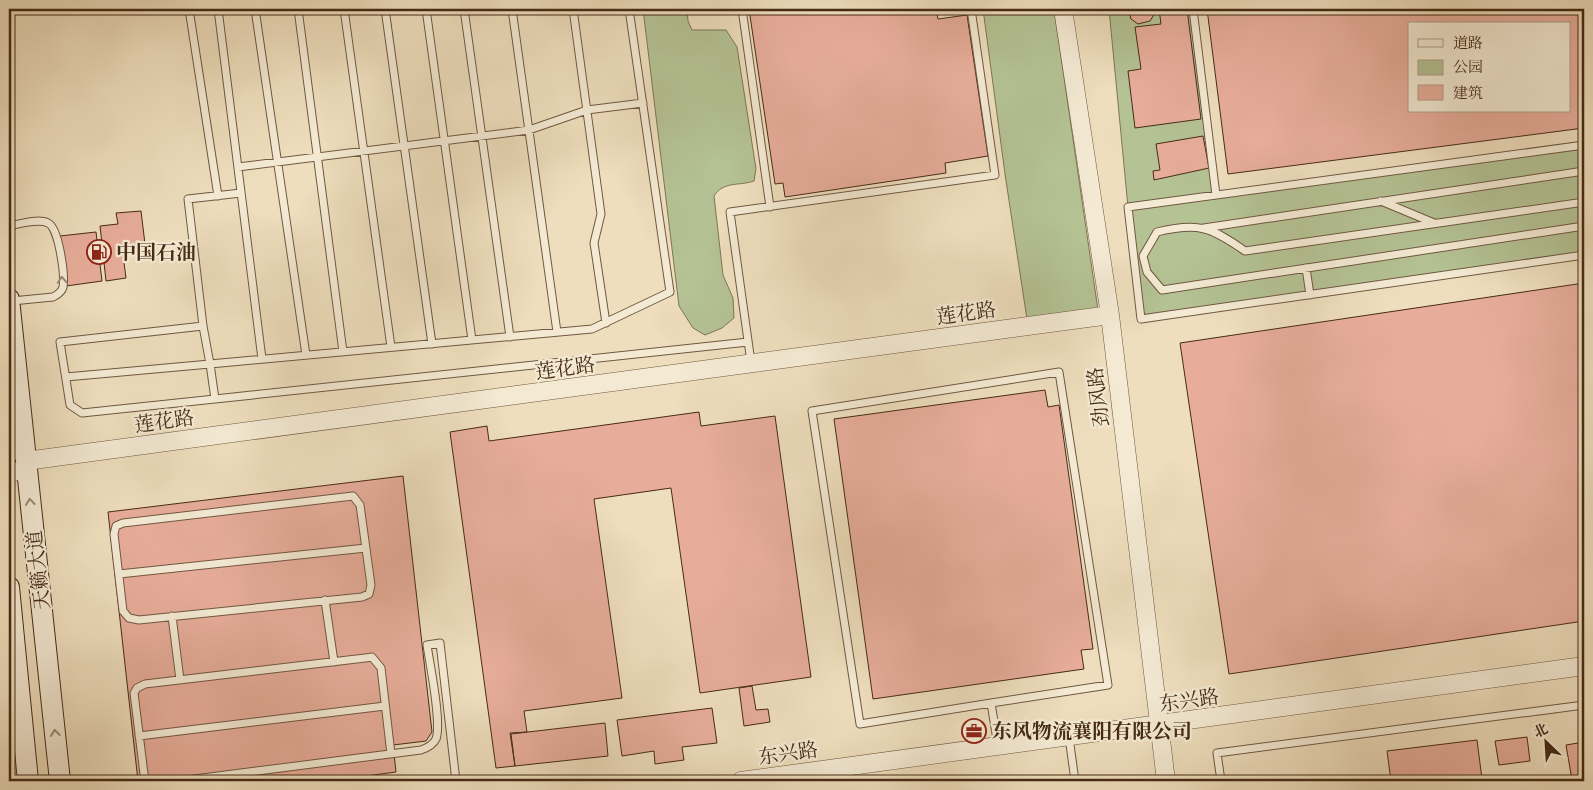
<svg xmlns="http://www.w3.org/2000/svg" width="1593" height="790" viewBox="0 0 1593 790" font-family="'EB Garamond','Noto Serif SC',serif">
<rect width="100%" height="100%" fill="#eedebd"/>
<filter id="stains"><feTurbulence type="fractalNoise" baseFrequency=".004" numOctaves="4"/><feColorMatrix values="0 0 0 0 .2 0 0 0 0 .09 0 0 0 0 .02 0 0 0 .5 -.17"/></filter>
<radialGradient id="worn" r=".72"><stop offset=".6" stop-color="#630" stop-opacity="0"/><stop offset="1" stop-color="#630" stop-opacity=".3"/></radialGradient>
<path fill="#b4c294" stroke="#7d7655" d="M643,9H687L688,21L692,30H726L737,47L756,169L754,181C740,186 723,181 714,196L723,275L733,298L734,318L722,328L705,335L693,328L679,306Z
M983,9H1054L1099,317L1028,326L1005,174Z
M1109,9H1193L1217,195L1584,145V255L1141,319L1128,207Z"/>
<path fill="#e7ad9a" stroke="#462b16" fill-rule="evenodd" d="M749,9H936L938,19L967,15L988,156L945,163L946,173L785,197L783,183L775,184Z
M1128,9H1155V13L1150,21L1138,24L1131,19Z
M1159,9H1187L1201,119L1135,128L1128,71L1141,69L1135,27L1161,24Z
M1207,9H1584V128L1228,174ZM1409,24H1569V111H1409Z
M1203,136L1209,168L1154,180L1153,171L1160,170L1156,144Z
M141,211L145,244L122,247L126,278L106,281L100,226L118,224L116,213Z
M96,232L102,281L66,286L60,236Z
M1584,283V621L1229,674L1180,343Z
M1045,390L1048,407L1059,405L1093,649L1081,650L1084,669L873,699L834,419Z
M699,412L701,426L775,416L811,677L700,693L671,488L594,499L622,698L524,711L527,732L510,733L515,766L496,768L450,432L487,426L489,441Z
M403,476L432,732L426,741L393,745L396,772L329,781H138L108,512Z
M752,686L756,710L768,709L770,722L744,726L739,688Z
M712,708L717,743L682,747L684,760L655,764L654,751L622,756L617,720Z
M605,723L608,756L515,766L511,734Z
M1527,737L1530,761L1499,765L1495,741Z
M1477,740L1482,779L1391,781L1387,751Z
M1584,742V778L1572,780L1566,745Z"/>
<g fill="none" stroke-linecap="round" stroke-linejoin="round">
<defs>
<path id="service" d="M189,9L218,196
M218,9L262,359
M255,9L306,355
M298,9L343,352
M344,9L391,347
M385,9L432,344
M426,9L472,340
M464,9L510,337
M512,9L557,332
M573,9L601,214L594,243L606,323
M629,9L670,292L592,329L210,364L215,399L748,342
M742,9L770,207
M1193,9L1216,195
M1584,145L1128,207L1141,319L1584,255
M238,167L529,130L587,110L643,103
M1381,201L1434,223
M1584,202L1245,251C1211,227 1198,222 1157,232L1143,256L1147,272L1162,290L1584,226
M9,226C19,224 38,218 48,223C59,228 65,275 63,287C62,292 57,295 53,297L12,301
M1204,228L1584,171
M1306,268L1310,295
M751,362L730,212L995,175L971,9
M66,377L210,364L203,326
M215,399L82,413L70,405L60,342L203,326L188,199L241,193
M353,496L360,505L371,585L369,594L362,597L139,620L129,618L123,611L114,534L116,526L123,523Z
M119,574L366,548
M325,600L334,662
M172,616L180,680
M991,703L860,724L812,411L1059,372L1108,685L991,703L998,746
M139,736L385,706
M1069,737L1075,781
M147,781L144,774L134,693L137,688L145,684L365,658L372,657L381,668L391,754
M179,781L421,750C427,748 433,745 436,739C442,723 430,665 427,645L440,643L456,781
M1221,781L1217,753L1584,705"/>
<path id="tertiary" d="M1063,9L1110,315L1166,781
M9,452L25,449
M26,461L1110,315
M9,473L27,469
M741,781L1584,666"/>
<path id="secondary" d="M9,299L60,781
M9,587L28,781"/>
</defs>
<use href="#service" stroke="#705840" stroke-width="9"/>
<use href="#tertiary" stroke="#705840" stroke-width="19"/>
<use href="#secondary" stroke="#462b16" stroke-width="22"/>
<use href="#service" stroke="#f4ead4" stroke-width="7"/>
<use href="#tertiary" stroke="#f4ead4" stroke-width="18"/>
<use href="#secondary" stroke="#f4ead4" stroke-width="20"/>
</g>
<defs><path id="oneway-chevron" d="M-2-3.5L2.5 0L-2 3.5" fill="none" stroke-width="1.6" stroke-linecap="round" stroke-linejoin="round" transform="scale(1.25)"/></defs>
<g stroke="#9d8a75">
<use href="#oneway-chevron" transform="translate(62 280) rotate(-93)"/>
<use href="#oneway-chevron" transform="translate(30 502) rotate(-96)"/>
<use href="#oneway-chevron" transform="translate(55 733) rotate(-96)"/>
</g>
<defs>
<symbol id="fuel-ring" viewBox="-11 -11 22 22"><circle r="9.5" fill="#f4ead4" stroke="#8f2418" stroke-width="1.5"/><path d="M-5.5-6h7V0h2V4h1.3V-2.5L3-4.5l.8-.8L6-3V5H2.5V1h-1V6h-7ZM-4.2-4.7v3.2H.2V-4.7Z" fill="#8f2418"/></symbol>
<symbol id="office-ring" viewBox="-11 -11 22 22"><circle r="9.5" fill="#f4ead4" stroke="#8f2418" stroke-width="1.5"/><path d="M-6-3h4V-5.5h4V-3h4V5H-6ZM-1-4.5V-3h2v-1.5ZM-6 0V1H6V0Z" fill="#8f2418"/></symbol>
</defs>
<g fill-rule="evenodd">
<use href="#fuel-ring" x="85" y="238" width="28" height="28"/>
<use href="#office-ring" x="960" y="717" width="28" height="28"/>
</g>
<g text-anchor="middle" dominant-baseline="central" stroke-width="4.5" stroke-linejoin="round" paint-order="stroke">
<g font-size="20" font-weight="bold" fill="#462b16" stroke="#f4ead4" text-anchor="start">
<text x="116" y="252">中国石油</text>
<text x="992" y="731">东风物流襄阳有限公司</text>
</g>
<g font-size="20" fill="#462b16" stroke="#f4ead4">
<text transform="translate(966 313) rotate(-8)">莲花路</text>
<text transform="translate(565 368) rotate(-8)">莲花路</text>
<text transform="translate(1098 397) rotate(-97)">劲风路</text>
<text transform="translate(164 421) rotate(-8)">莲花路</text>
<text transform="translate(38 570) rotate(-96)">天籁大道</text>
<text transform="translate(1189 700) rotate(-8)">东兴路</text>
<text transform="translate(788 753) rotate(-8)">东兴路</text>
</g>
</g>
<rect width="1593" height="790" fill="none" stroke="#eedebd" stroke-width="30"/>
<rect x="10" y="10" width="1573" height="770" fill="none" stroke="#462b16" stroke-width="2.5"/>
<rect x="15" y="15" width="1563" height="760" fill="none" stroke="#462b16"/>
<rect x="1408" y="22" width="162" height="90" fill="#f4ead4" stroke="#ae9e88"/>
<rect x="1418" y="39" width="25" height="8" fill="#f4ead4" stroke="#ae9e88"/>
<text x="1453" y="48" font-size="15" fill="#462b16">道路</text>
<rect x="1418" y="60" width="25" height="15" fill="#b4c294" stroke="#ae9e88"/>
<text x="1453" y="72" font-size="15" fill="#462b16">公园</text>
<rect x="1418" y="85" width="25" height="15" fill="#e7ad9a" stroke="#ae9e88"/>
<text x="1453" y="98" font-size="15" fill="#462b16">建筑</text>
<g transform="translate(1546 742) rotate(335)" stroke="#f4ead4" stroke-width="4" paint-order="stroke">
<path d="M0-4L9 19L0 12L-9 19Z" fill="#462b16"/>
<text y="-8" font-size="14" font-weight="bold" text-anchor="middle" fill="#462b16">北</text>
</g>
<rect width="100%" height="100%" filter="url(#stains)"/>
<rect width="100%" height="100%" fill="url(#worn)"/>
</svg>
